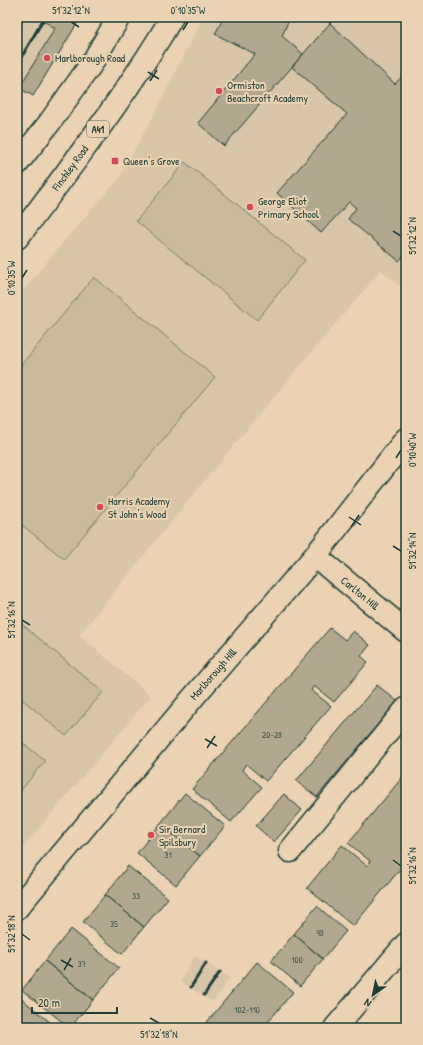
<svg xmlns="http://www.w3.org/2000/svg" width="423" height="1045" viewBox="0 0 423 1045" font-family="'Patrick Hand',sans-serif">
<rect width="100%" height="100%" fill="#ead2b2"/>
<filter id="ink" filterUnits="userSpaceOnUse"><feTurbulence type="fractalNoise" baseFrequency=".025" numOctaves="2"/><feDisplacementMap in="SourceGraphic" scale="8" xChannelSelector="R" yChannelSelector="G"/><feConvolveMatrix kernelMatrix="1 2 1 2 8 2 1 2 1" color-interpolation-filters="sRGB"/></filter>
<g filter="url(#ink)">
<path fill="#d9c5a8" d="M17,17H37L55,28L17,90Z
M203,17H406V291L381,270L260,413L79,635L151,696L17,854V298L71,233L118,180L154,115Z
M195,956L230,978L213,1002L180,981Z"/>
<path fill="#c9ba9d" stroke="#747c68" d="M185,162L305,260L257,320L136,221Z
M94,277L215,377L64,559L17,521V370Z
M17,620L103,692L66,736L17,695Z
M17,738L45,761L17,795Z"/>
<path fill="#b2a88f" stroke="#1f3d34" d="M37,17H81L33,96L19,88L55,28Z
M224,17H290L282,36L303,54L224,146L198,123L255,54L215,34Z
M322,17H335L330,23Z
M330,23L395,84L406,72V253L399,261L348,219L356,208L349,202L321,233L277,193L347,114L292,67Z
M330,628L345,640L353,631L370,645L361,656L368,662L334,702L314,686L311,690L331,706L266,781L246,764L242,770L262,787L231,822L192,789Z
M377,685L397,701L317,797L296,781Z
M406,773V862L353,926L307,888L342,845L367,866L370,861L348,843Z
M185,793L225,826L200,856L160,824Z
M284,794L302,810L274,842L256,826Z
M160,824L200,856L176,885L137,853Z
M128,866L168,898L144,927L105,895Z
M105,895L144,927L122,954L83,922Z
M317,906L346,931L323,959L294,934Z
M71,929L119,968L93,1000L45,961Z
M294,934L323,959L300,986L271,961Z
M45,961L93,1000L70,1028L22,990Z
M257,962L293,992L263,1028H202Z
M17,995L57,1028H17Z"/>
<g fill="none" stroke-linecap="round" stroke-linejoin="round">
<defs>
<path id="minor" d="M315,556L406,631
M290,851L406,709
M17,908L196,694L315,556L406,439
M335,1028L406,944"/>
<path id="highway" d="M17,164L50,122L92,63L119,17
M17,238C43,205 67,172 92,138C120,99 148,59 172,17"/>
</defs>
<use href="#minor" stroke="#1f3d34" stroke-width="25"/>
<use href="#highway" stroke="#1f3d34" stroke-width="25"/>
<use href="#minor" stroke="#ead2b2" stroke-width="22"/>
<use href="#highway" stroke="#ead2b2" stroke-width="22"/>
<path stroke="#1f3d34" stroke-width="3" d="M17,27L23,17
M17,65L43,20
M191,987L206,963
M204,995L220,972"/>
</g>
</g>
<path fill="none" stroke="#1f3d34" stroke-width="1.5" d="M71,22L79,27M183,30L188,22M148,72L159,79M150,81L157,70M393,231L401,236M22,278L27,270M396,458L401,450M349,517L361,525M351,527L359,515M393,546L401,551M22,620L30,625M205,739L217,746M207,748L215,736M393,860L401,866M22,934L30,940M61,960L73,967M64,970L71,958M150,1018L159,1023"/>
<g fill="#d1495b" stroke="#ead2b2" stroke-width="1.5">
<circle cx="47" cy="58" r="4"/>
<circle cx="219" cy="91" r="4"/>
<rect x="111" y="157" width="8" height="8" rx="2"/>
<circle cx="250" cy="207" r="4"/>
<circle cx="100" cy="507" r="4"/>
<circle cx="151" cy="835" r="4"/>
</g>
<g text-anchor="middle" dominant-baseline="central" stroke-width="4" stroke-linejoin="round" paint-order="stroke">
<g font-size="9" fill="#44584b">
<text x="272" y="735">20-28</text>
<text x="168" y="855">31</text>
<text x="136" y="896">33</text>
<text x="114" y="924">35</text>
<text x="320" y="933">98</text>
<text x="297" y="960">100</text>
<text x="82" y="964">37</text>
<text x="247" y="1010">102-110</text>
</g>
<rect fill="#ead2b2" stroke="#5c6a5a" stroke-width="1" x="87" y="121" width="22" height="16" rx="3"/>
<g font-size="10" font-weight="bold" fill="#1f3d34">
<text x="98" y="129">A41</text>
</g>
<g font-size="11" fill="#1f3d34" stroke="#ead2b2" text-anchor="start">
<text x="55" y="58">Marlborough Road</text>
<text x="227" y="85">Ormiston<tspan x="227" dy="13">Beachcroft Academy</tspan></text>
<text x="123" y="161">Queen's Grove</text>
<text x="258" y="201">George Eliot<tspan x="258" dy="13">Primary School</tspan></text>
<text x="108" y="501">Harris Academy<tspan x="108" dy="13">St John's Wood</tspan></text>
<text x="159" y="829">Sir Bernard<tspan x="159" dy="13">Spilsbury</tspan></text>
</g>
<g font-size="11" fill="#1f3d34" stroke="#ead2b2">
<text transform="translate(70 168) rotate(-54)">Finchley Road</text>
<text transform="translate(360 593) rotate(39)">Carlton Hill</text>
<text transform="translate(213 674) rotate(-49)">Marlborough Hill</text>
</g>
</g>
<rect width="423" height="1045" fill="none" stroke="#ead2b2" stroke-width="44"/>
<g transform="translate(373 995) rotate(213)" stroke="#ead2b2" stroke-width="3" paint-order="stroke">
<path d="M0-3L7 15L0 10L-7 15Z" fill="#1f3d34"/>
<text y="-6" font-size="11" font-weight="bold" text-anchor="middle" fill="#1f3d34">N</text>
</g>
<path d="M32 1007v6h85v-6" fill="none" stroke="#1f3d34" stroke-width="2"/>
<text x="38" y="1007" font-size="12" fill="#1f3d34" stroke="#ead2b2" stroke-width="3" paint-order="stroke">20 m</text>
<rect x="22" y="22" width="379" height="1001" fill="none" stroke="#1f3d34" stroke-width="1.5"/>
<g font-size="10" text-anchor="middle" fill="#1f3d34">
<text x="71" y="14">51°32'12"N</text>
<text x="188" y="14">0°10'35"W</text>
<text transform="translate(412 236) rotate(-90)" y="4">51°32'12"N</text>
<text transform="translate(11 278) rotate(-90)" y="4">0°10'35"W</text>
<text transform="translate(412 450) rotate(-90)" y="4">0°10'40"W</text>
<text transform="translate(412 551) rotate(-90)" y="4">51°32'14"N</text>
<text transform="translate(11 620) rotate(-90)" y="4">51°32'16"N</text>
<text transform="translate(412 866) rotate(-90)" y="4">51°32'16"N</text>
<text transform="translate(11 934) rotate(-90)" y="4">51°32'18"N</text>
<text x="159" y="1038">51°32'18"N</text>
</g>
</svg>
